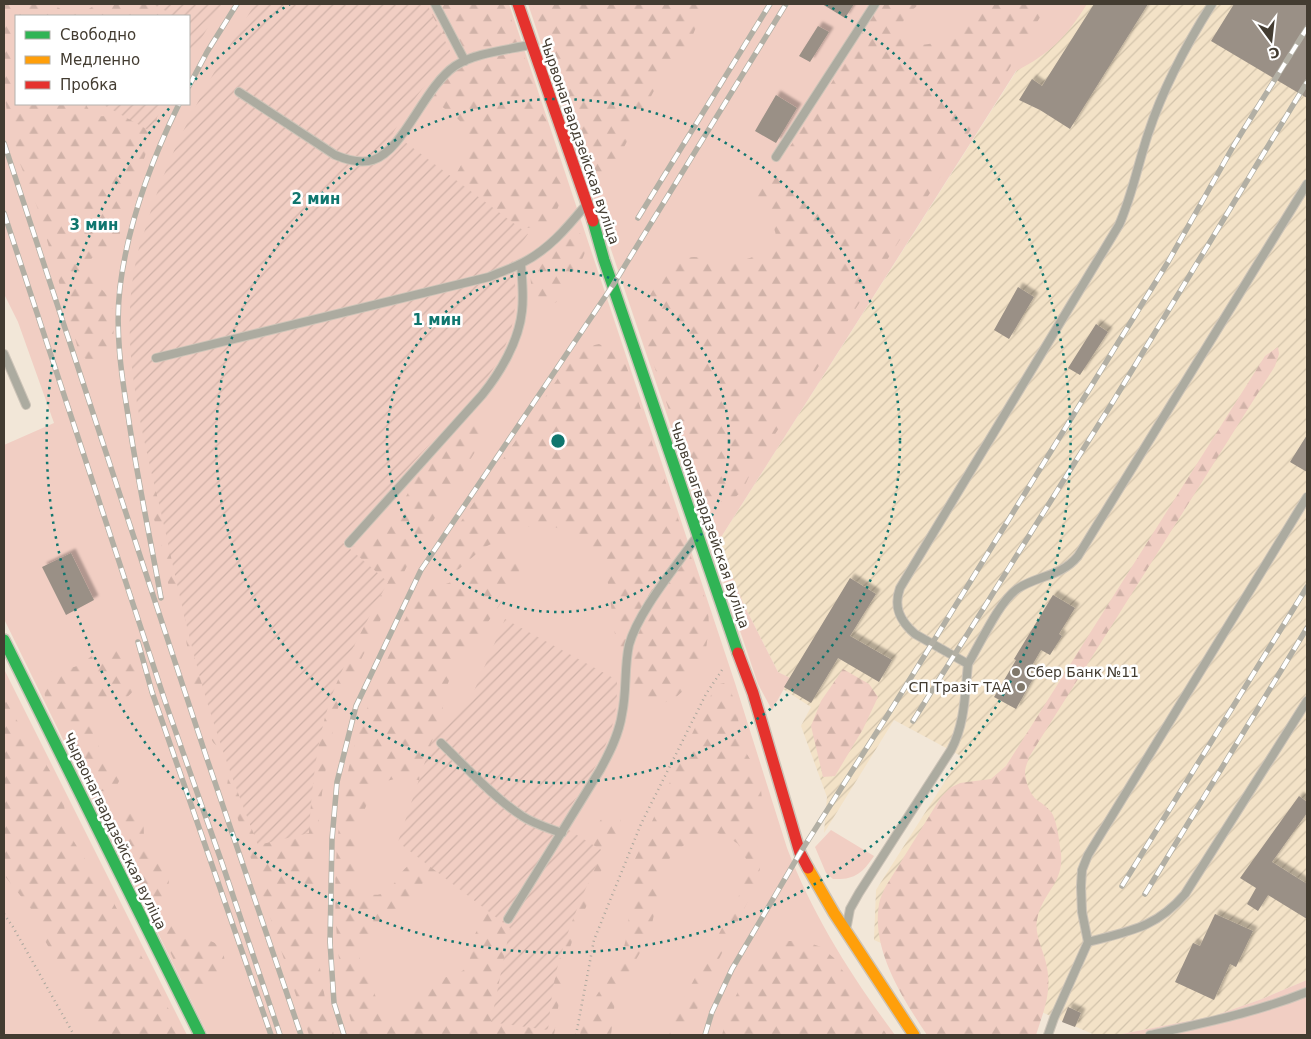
<svg xmlns="http://www.w3.org/2000/svg" width="1311" height="1039" viewBox="0 0 1311 1039" font-family="'DejaVu Sans',sans-serif">
<defs>
<pattern id="industrial-furrows" width="10" height="10" patternUnits="userSpaceOnUse" patternTransform="scale(1.25)"><rect width="10" height="10" fill="#f3e2c7"/><path d="M-1 1l2-2M0 10L10 0M9 11l2-2" fill="none" stroke="#d2c3ab"/></pattern>
<pattern id="forest-firs" width="22" height="20" patternUnits="userSpaceOnUse" patternTransform="scale(1.25)"><rect width="22" height="20" fill="#f1cec3"/><path d="M5 1l3.5 6h-7zM16 11l3.5 6h-7z" fill="#d0b2a8"/></pattern>
<pattern id="garden-furrows" width="10" height="10" patternUnits="userSpaceOnUse" patternTransform="scale(1.25)"><rect width="10" height="10" fill="#f1cec3"/><path d="M-1 1l2-2M0 10L10 0M9 11l2-2" fill="none" stroke="#d0b2a8"/></pattern>
<filter id="shadow"><feDropShadow dx="4.5" dy="-4.5" stdDeviation="1" flood-color="#0004"/></filter>
</defs>
<rect width="100%" height="100%" fill="#f2e7d8"/>
<path fill="url(#industrial-furrows)" d="M1059,4H1307V980L1262,999L1214,1016L1117,1035H1095L874,940L876,890L961,756L894,720L824,833L827,797L801,726L811,707L783,689L789,678L778,672L744,605L718,542Z"/>
<path fill="#f1cec3" fill-rule="evenodd" d="M4,4H509L735,683L787,848C813,916 852,977 895,1035H208L4,619V445L54,423L18,322L4,294ZM16,16H189V104H16Z
M528,4H1087C1067,36 1050,54 1016,71L718,542L744,605L778,672L790,678L772,710L758,684Z
M4,669L187,1035H4Z
M831,830L874,856C862,874 854,880 833,879L826,873L815,847Z
M1307,980V1035H1117L1214,1016L1262,999Z"/>
<path fill="url(#forest-firs)" d="M4,4H52L64,11L75,12L87,10L97,4H159L178,16H16V104H86C95,127 118,112 132,104L156,114L157,123C149,146 140,168 133,191C128,206 125,224 118,238C109,254 89,251 88,268C87,283 103,287 109,298C115,308 115,343 110,354C109,358 106,360 103,362C90,364 84,360 78,349L39,212L19,161L7,113L4,88Z
M376,4H506L561,162C565,190 563,227 526,228L444,196L465,158L467,144L465,128L459,120L440,105L433,97L427,81Z
M532,4H700L697,25L692,37L681,54L656,87L615,164C606,172 602,175 591,172L585,163Z
M881,4H919C914,9 907,13 904,20C901,25 902,30 904,35C914,57 961,36 971,22C975,16 976,10 978,4H1048L1000,84L754,467C749,475 745,488 739,494C721,509 704,501 693,483L644,335C643,325 642,315 646,305C652,288 669,264 687,258C699,254 710,262 721,263C735,264 764,256 773,244C787,224 743,209 757,184C764,170 780,161 789,148C822,101 850,51 881,4Z
M579,233C591,239 585,255 580,263C576,269 571,272 568,278C563,288 562,309 546,302C541,300 537,296 534,292C530,285 529,273 534,266C536,262 567,236 572,235C573,234 578,234 579,233Z
M599,344L618,353L626,365L708,607L709,627L706,649L697,669L684,690L674,699L663,703L653,704L642,702L632,695L627,685L618,656L608,584L602,562L593,547L583,537L549,525L537,524L521,529L483,548L459,569L452,571L440,568L438,562L443,548L571,359C579,351 587,346 599,344Z
M1278,347L1279,354L1275,366L1029,757C1028,762 1025,767 1025,772C1025,780 1030,795 1037,800C1043,804 1049,808 1053,815C1058,827 1059,841 1061,853C1064,884 1042,892 1037,920C1034,936 1045,952 1047,968C1052,992 1043,1013 1036,1035H927C903,999 871,950 879,904C880,898 883,892 886,886L941,797L950,788L960,783L991,779L1006,766L1265,356Z
M472,417C482,419 485,423 487,432L413,554L339,704L329,748L322,793L317,837L314,899L318,956L326,1005L334,1035H309L227,786L228,779L233,775L274,837C282,843 289,844 295,836L229,749C211,747 206,737 216,722L211,692C184,711 194,683 194,670C194,662 188,654 187,645C185,638 187,630 186,622C185,612 177,605 172,595C165,579 166,563 162,547C156,520 142,498 154,470L338,550C371,547 394,520 409,491C411,486 413,479 416,474C424,462 435,452 444,441C453,430 458,422 472,417Z
M501,547L512,548L519,553C522,563 520,571 516,581L475,641L452,673L447,686L428,783C412,777 395,775 380,785C361,800 352,853 356,876C357,883 360,888 364,893C387,899 390,889 402,872C408,864 416,860 425,857L458,873C446,877 429,878 419,886C409,893 407,908 398,917C386,928 362,935 359,950C357,959 369,978 373,989C376,999 381,1011 394,1013C415,1016 420,991 434,982C444,975 460,977 467,966C472,957 471,947 474,937C477,928 498,895 505,889C509,886 517,884 523,882C538,875 553,869 568,862C572,860 579,859 582,856C596,845 593,811 617,812L621,817V824L575,933L565,962L554,1035H355C327,947 330,828 356,740C364,714 374,690 385,665C394,643 403,617 419,598C431,585 449,586 462,576C479,563 476,553 501,547Z
M109,648C120,649 128,653 133,663C141,678 137,694 121,700C113,702 105,702 99,707C94,711 93,718 93,724C92,730 93,736 96,742C102,754 130,771 116,786C113,789 110,791 106,791C100,792 93,789 89,784C80,773 78,755 72,742C65,726 50,714 45,697C44,692 44,686 45,682C46,678 48,674 51,672C59,668 69,669 77,666C91,660 91,651 109,648Z
M843,669L869,684L878,697L863,729L835,776L823,777L811,726L821,701Z
M724,683L731,692L737,707L741,744L754,766L760,781L762,799L756,830L760,869L752,893L706,985L688,1035H669L684,998L733,908L743,887L747,872L746,859L738,844L727,836L713,832L701,833L688,842L672,855L664,867L652,924L645,944L622,984L615,1001L611,1035H580C585,1000 611,983 622,953C629,934 628,919 630,900C630,887 632,874 634,861L691,736L716,685Z
M4,698L26,736L39,752L50,771L64,804L66,820L73,840L82,855L102,880L182,1035H96L87,1020L79,990L62,965L53,955L44,939L35,914L4,875Z
M125,813H131L143,822C145,832 142,843 148,852C153,861 164,863 168,874C173,892 154,900 173,920C179,926 187,932 195,935C206,940 219,941 223,953C232,977 200,1002 181,975L114,833L113,826L115,819Z
M785,941H804L821,947L834,958L887,1035H722C729,1009 747,963 771,947C775,945 781,943 785,941Z"/>
<path fill="url(#garden-furrows)" d="M152,4H222L189,59V16H169L170,13Z
M255,4H427L453,57C425,81 412,102 393,133L528,234L512,257C521,313 513,344 479,389L342,542L388,582C372,612 355,642 341,673C318,723 312,779 309,833L258,845C244,809 230,773 218,736C193,663 178,587 161,512C142,432 119,348 135,266C137,251 143,237 147,223C172,142 211,75 255,4Z
M102,104H164L150,131Z
M505,619L617,680C617,693 617,706 614,718C607,755 579,793 559,824L603,851C585,889 567,928 557,969C552,989 550,1010 548,1030L491,1022L510,928L398,842L434,735L468,705Z"/>
<path fill="#9a9086" filter="url(#shadow)" d="M822,4H854L845,18Z
M1094,4H1148L1070,129L1040,110L1019,100L1032,79L1042,86Z
M1234,4H1307V98L1211,41Z
M818,26L829,32L810,62L799,56Z
M776,95L797,108L776,143L755,131Z
M1018,287L1034,297L1009,339L994,330Z
M1096,324L1108,332L1080,375L1068,368Z
M1307,435V472L1290,462Z
M71,553L94,600L66,615L42,567Z
M850,578L876,594L850,636L892,660L879,682L838,658L811,703L784,687Z
M1053,595L1075,608L1059,634L1062,636L1050,655L1041,650L1027,674L1034,677L1016,709L994,697L1016,660L1014,659Z
M1299,796L1307,802V813L1272,862L1307,884V919L1268,895L1258,911L1247,904L1256,888L1240,878Z
M1215,914L1253,931L1236,967L1230,964L1214,1000L1175,982L1193,943L1200,946Z
M1068,1007L1081,1013L1075,1027L1062,1022Z"/>
<g fill="none" stroke-linecap="round" stroke-linejoin="round">
<defs>
<path id="lane" d="M435,4L465,61
M239,92L335,155C347,160 360,164 373,160C404,150 424,87 455,66C474,53 507,50 529,45
M776,157L875,4
M4,354L26,405
M156,358L489,277C500,272 511,269 522,263C548,250 566,229 585,206
M349,543L482,395C500,373 519,341 522,311C524,295 522,280 521,264
M968,664C980,644 999,602 1017,589C1038,575 1061,577 1078,556L1307,184
M441,743C465,766 494,798 522,816C534,824 548,828 562,833
M508,919L600,770C610,752 619,734 622,714C627,691 624,668 629,645C638,612 675,568 695,539
M847,925L850,909L859,893L951,750C965,724 965,693 968,664L915,634C900,621 893,607 900,588L1119,225C1132,196 1138,164 1148,134C1163,88 1186,45 1212,4
M1088,942C1129,931 1156,928 1185,894L1307,701
M1048,1035L1054,1018L1088,942L1082,912L1081,886L1082,870L1088,855L1307,497
M1150,1035C1204,1023 1257,1012 1307,992"/>
<path id="fast" d="M593,221L604,260L738,653
M4,640L200,1035"/>
<path id="slow" d="M808,868L834,913L914,1035"/>
<path id="jam" d="M518,4L593,221
M738,653L753,693L800,853L808,868"/>
</defs>
<use href="#lane" stroke="#cdc4b8" stroke-width="10"/>
<use href="#fast" stroke="#cdc4b8" stroke-width="14"/>
<use href="#slow" stroke="#cdc4b8" stroke-width="14"/>
<use href="#jam" stroke="#cdc4b8" stroke-width="14"/>
<path stroke="#aca89e" stroke-width="2.5" stroke-dasharray="1 4" stroke-linecap="butt" d="M4,914L13,927L74,1035
M576,1035L594,940L641,824L706,694L724,667"/>
<use href="#lane" stroke="#acaba0" stroke-width="8"/>
<use href="#fast" stroke="#30b455" stroke-width="11"/>
<use href="#slow" stroke="#ff9f0a" stroke-width="11"/>
<use href="#jam" stroke="#e5322d" stroke-width="11"/>
<defs>
<path id="rail" d="M189,86L207,52L237,4
M4,143L208,762L301,1035
M4,213L167,707L222,863L280,1035
M638,218L770,4
M161,598C150,537 137,477 128,415C121,373 115,330 120,287C128,223 151,161 179,104
M138,642L152,692L271,1035
M913,721L1114,400L1307,82
M1122,886L1307,587
M1145,894L1307,628
M344,1035L334,1003L330,942L332,839L337,782L356,706L421,570L613,285L786,4
M705,1035L712,1012L732,969L800,853L894,705L1168,262L1234,145L1307,28"/>
</defs>
<use href="#rail" stroke="#b2afa4" stroke-width="5.5"/>
<use href="#rail" stroke="#fff" stroke-width="4" stroke-dasharray="11" stroke-linecap="butt"/>
</g>
<g fill="none" stroke="#0f766e" stroke-width="2.5" stroke-dasharray="2.5 5">
<circle cx="558" cy="441" r="171"/>
<circle cx="558" cy="441" r="342"/>
<path d="M190 85A512 512 0 0 1 290 4M826 4A512 512 0 1 1 172 105"/>
</g>
<g fill="#80786b" stroke="#fff" stroke-width="2">
<circle cx="1016" cy="672" r="5"/>
<circle cx="1021" cy="687" r="5"/>
</g>
<g text-anchor="middle" dominant-baseline="central" stroke-width="5" stroke-linejoin="round" paint-order="stroke">
<g font-size="14" fill="#433c31" stroke="#fff">
<text transform="translate(580 141) rotate(71)">Чырвонагвардзейская вуліца</text>
<text transform="translate(710 525) rotate(71)">Чырвонагвардзейская вуліца</text>
<text transform="translate(115 831) rotate(64)">Чырвонагвардзейская вуліца</text>
</g>
<g font-size="14" fill="#433c31" stroke="#fff" text-anchor="start">
<text x="1026" y="672">Сбер Банк №11</text>
<text x="1011" y="687" text-anchor="end">СП Тразіт ТАА</text>
</g>
</g>
<circle cx="558" cy="441" r="8" fill="#0f766e" stroke="#fff" stroke-width="2.5"/>
<g font-size="15" text-anchor="middle" font-weight="bold" fill="#0f766e" stroke="#fff" stroke-width="5" stroke-linejoin="round" paint-order="stroke">
<text x="316" y="204">2 мин</text>
<text x="94" y="230">3 мин</text>
<text x="437" y="325">1 мин</text>
</g>
<rect width="1311" height="1039" fill="none" stroke="#433c31" stroke-width="10"/>
<rect x="15" y="15" width="175" height="90" fill="#ffffff" stroke="#b4b1ad"/>
<rect x="25" y="31" width="25" height="8" fill="#30b455" stroke="#b4b1ad"/>
<text x="60" y="40" font-size="15" fill="#433c31">Свободно</text>
<rect x="25" y="56" width="25" height="8" fill="#ff9f0a" stroke="#b4b1ad"/>
<text x="60" y="65" font-size="15" fill="#433c31">Медленно</text>
<rect x="25" y="81" width="25" height="8" fill="#e5322d" stroke="#b4b1ad"/>
<text x="60" y="90" font-size="15" fill="#433c31">Пробка</text>
<g transform="translate(1271 40) rotate(165)" stroke="#ffffff" stroke-width="4" paint-order="stroke">
<path d="M0-4L9 19L0 12L-9 19Z" fill="#433c31"/>
<text y="-8" font-size="14" font-weight="bold" text-anchor="middle" fill="#433c31">С</text>
</g>
</svg>
